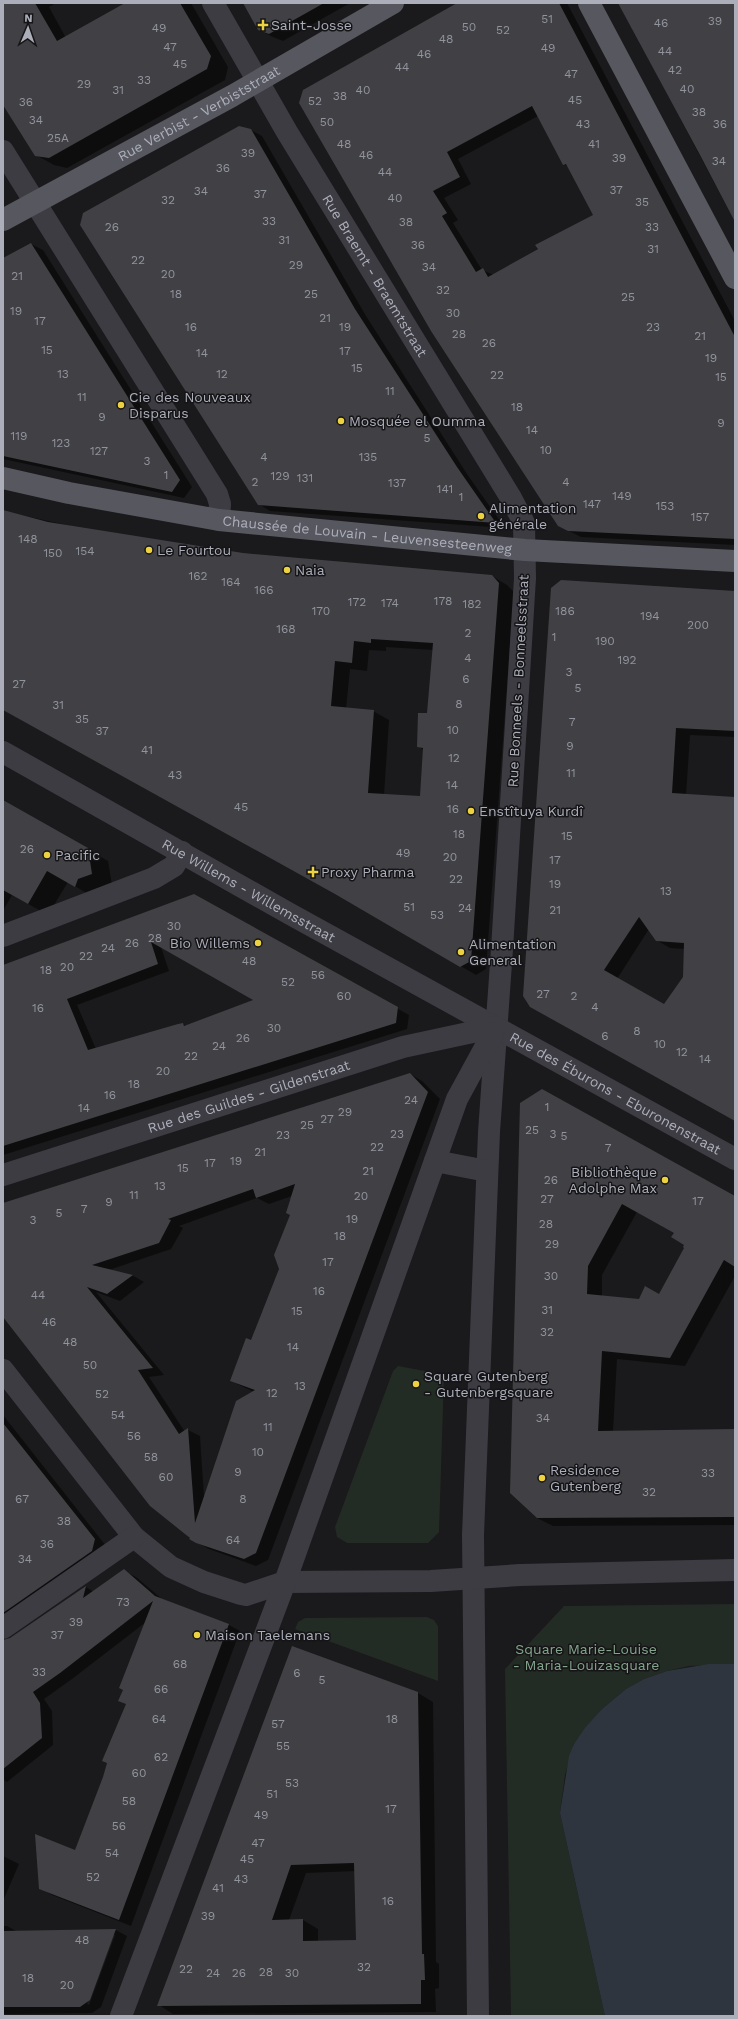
<svg xmlns="http://www.w3.org/2000/svg" width="738" height="2019" viewBox="0 0 738 2019" font-family="'Work Sans',sans-serif">
<rect width="100%" height="100%" fill="#1a191b"/>
<path fill="#232b25" d="M398,1366L441,1374L444,1377L439,1532L428,1543H347L337,1537L335,1527L393,1371Z
M735,1604V1664L689,1666L667,1671L644,1679L626,1689L602,1709L574,1744L565,1775L560,1813L605,2016H511L505,1669L564,1606Z
M427,1617L434,1620L438,1626V1681L295,1629L298,1622L305,1618Z"/>
<path fill="#2f353f" d="M709,1664H735V2016H605L560,1813L569,1756L574,1744L585,1728L602,1709L626,1689L644,1679L667,1671Z"/>
<path fill="#0007" fill-rule="evenodd" d="M3,3H56L49,7L66,38L127,3H191L228,67L225,80L67,168L54,165L36,155L3,102Z
M244,3H350L283,41L273,37L259,30Z
M460,3H567L735,321V545L581,537L559,526L303,91ZM538,116L564,164L569,167L594,215L494,275L482,270L453,223L458,220L444,198L471,184L458,159Z
M619,3H735V222Z
M251,130L262,136L366,316L467,474L505,528L270,511L259,504Z
M31,244L43,250L192,487L184,498L3,459V259Z
M3,511L80,528L243,554L492,576L507,585L514,592L486,969L476,975L349,901L3,708ZM386,647L433,650L428,714L418,746L424,750L421,797L384,795L389,720L373,711L346,709L350,669L367,671L369,650L386,651Z
M735,592V737L690,735L686,795L735,798V1120L531,1006ZM649,929L656,940L670,948L685,949L684,977L665,1006L617,979Z
M3,801L108,861L112,885L95,898L68,882L48,915L12,895L3,911Z
M194,895L409,1015L407,1029L3,1155V966ZM161,947L255,1000L186,1026L183,1024L96,1049L77,1005L169,971Z
M410,1074L422,1081L440,1099L268,1560L256,1566L209,1549L190,1539L3,1315V1204ZM292,1196L291,1215L280,1269L252,1342L231,1381L254,1392L204,1497L200,1436L188,1430L185,1432L149,1377L164,1375L96,1292L120,1301L144,1282L132,1275L109,1270L171,1249L183,1228L179,1226L257,1198L269,1204Z
M521,1104L735,1197V1276L685,1366L617,1359L613,1431L735,1430V1525L553,1526L537,1518ZM637,1212L675,1233L686,1244L685,1248L660,1295L640,1300L602,1297V1275Z
M3,1415L106,1546L3,1630Z
M124,1571L136,1577L162,1599L229,1625L240,1631L131,1926L52,1895L40,1888L75,1851L104,1777L127,1705L124,1690L146,1622L72,1679L44,1699L52,1711L53,1745L7,1782L3,1779V1639L4,1641L10,1639L86,1587L94,1592Z
M418,1693L433,1702L436,1962L439,1964V1988L435,1989L436,2012L173,2014L159,2005ZM356,1871L357,1941L318,1942V1929L303,1920H289L306,1873Z
M3,1856L19,1864L3,1901Z
M3,1926H7L16,1931L116,1930L127,1936L101,2007L92,2013L3,2014ZM113,1935H115L89,2005L87,2004Z"/>
<path fill="#414145" fill-rule="evenodd" d="M3,3H35L57,41L125,3H180L211,56L207,69L49,158L35,156L3,105Z
M243,3H324L269,34L258,30Z
M457,3H559L735,337V539L568,531L558,526L431,331L299,103L303,90ZM532,106L563,165L566,164L593,215L535,245L538,249L488,277L483,268L476,272L442,216L447,213L433,191L460,177L447,152Z
M618,3H735V222L700,155Z
M239,126L251,129L355,309L457,467L496,523L258,505L80,225L83,213Z
M31,243L180,480L172,492L3,456V258Z
M3,510L48,522L243,553L492,575L499,583L471,961L460,967L335,894L3,710ZM371,639L433,643L427,713H418L417,747L423,748L420,796L368,793L374,710L331,706L335,661L352,663L354,641L371,643Z
M561,580L735,591V731L676,728L672,793L735,797V1121L530,1007L523,996L551,588ZM639,917L656,941L684,943L683,977L664,1004L604,970Z
M3,800L88,848L92,874L78,879L75,887L47,871L28,904L3,890Z
M194,894L398,1007L396,1023L3,1146V965ZM151,942L253,1000L184,1026L183,1023L178,1024L88,1050L67,999L158,964Z
M410,1073L428,1092L256,1553L244,1559L196,1543L189,1539L190,1538L150,1506L3,1317V1203ZM295,1184L286,1213L290,1215L274,1255L279,1269L251,1340L246,1338L230,1381L255,1390L236,1401L195,1523L188,1428L179,1434L138,1370L153,1368L87,1287L107,1294L133,1275L92,1265L159,1243L171,1220L168,1219L253,1189L256,1198Z
M542,1089L735,1196V1267L724,1260L670,1358L602,1351L598,1431L735,1429V1517L537,1518L510,1493L520,1103ZM622,1204L674,1233L671,1237L684,1245L683,1247L684,1248L659,1294L645,1286L639,1299L587,1294L588,1266Z
M3,1423L95,1539L92,1551L3,1613Z
M124,1569L155,1596L229,1624L119,1920L39,1889L35,1834L75,1850L103,1777L107,1763L102,1761L126,1704L118,1701L123,1690L119,1688L153,1601L60,1673L33,1692L40,1703L42,1738L3,1769V1640L10,1638L86,1586L83,1598Z
M292,1646L418,1692L422,1954H424L425,1980H421V2004L157,2006ZM354,1863L356,1940L303,1941V1919L272,1920L291,1865Z
M116,1929L90,2000L80,2007H3V1931Z"/>
<g fill="none" stroke-linecap="round" stroke-linejoin="round">
<g stroke="#3c3c42" stroke-width="22">
<path id="s1" d="M213,3L287,132L511,498L524,523L525,578L502,949L489,1132L473,1535L478,2016"/>
<path d="M3,151L217,494L220,504L219,520"/>
<path id="s2" d="M3,752L290,914L735,1159"/>
<path d="M3,936L154,878L174,866L182,852"/>
<path d="M435,1161L487,1171"/>
<path id="s3" d="M3,1175L403,1047L496,1027"/>
<path d="M3,1370L134,1537L171,1567L204,1582L241,1594L246,1595L285,1582L431,1581L520,1575L735,1570"/>
<path d="M3,1628L134,1537"/>
<path d="M121,2016L285,1582L457,1099L493,1033"/>
</g>
<g stroke="#56575f" stroke-width="22">
<path d="M589,3L735,278"/>
<path id="s4" d="M3,220L232,96L393,3"/>
<path id="s5" d="M3,478L69,493L219,520L525,550L735,561"/>
</g>
</g>
<g fill="#ecd240" stroke="#151416" stroke-width="1.5">
<path d="M261 19h4v4h4v4h-4v4h-4v-4h-4v-4h4z"/>
<circle cx="121" cy="405" r="4"/>
<circle cx="341" cy="421" r="4"/>
<circle cx="481" cy="516" r="4"/>
<circle cx="149" cy="550" r="4"/>
<circle cx="287" cy="570" r="4"/>
<circle cx="471" cy="811" r="4"/>
<circle cx="47" cy="855" r="4"/>
<path d="M311 866h4v4h4v4h-4v4h-4v-4h-4v-4h4z"/>
<circle cx="258" cy="943" r="4"/>
<circle cx="461" cy="952" r="4"/>
<circle cx="665" cy="1180" r="4"/>
<circle cx="416" cy="1384" r="4"/>
<circle cx="542" cy="1478" r="4"/>
<circle cx="197" cy="1635" r="4"/>
</g>
<g text-anchor="middle" dominant-baseline="central" stroke-width="3" stroke-linejoin="round" paint-order="stroke">
<g font-size="12" fill="#91939d">
<text x="547" y="19">51</text>
<text x="715" y="21">39</text>
<text x="661" y="23">46</text>
<text x="469" y="27">50</text>
<text x="159" y="28">49</text>
<text x="503" y="30">52</text>
<text x="446" y="39">48</text>
<text x="170" y="47">47</text>
<text x="548" y="48">49</text>
<text x="665" y="51">44</text>
<text x="424" y="54">46</text>
<text x="180" y="64">45</text>
<text x="402" y="67">44</text>
<text x="675" y="70">42</text>
<text x="571" y="74">47</text>
<text x="144" y="80">33</text>
<text x="84" y="84">29</text>
<text x="687" y="89">40</text>
<text x="118" y="90">31</text>
<text x="363" y="90">40</text>
<text x="340" y="96">38</text>
<text x="575" y="100">45</text>
<text x="315" y="101">52</text>
<text x="26" y="102">36</text>
<text x="699" y="112">38</text>
<text x="36" y="120">34</text>
<text x="327" y="122">50</text>
<text x="583" y="124">43</text>
<text x="720" y="124">36</text>
<text x="58" y="138">25A</text>
<text x="344" y="144">48</text>
<text x="594" y="144">41</text>
<text x="248" y="153">39</text>
<text x="366" y="155">46</text>
<text x="619" y="158">39</text>
<text x="719" y="161">34</text>
<text x="223" y="168">36</text>
<text x="385" y="172">44</text>
<text x="616" y="190">37</text>
<text x="201" y="191">34</text>
<text x="260" y="194">37</text>
<text x="395" y="198">40</text>
<text x="168" y="200">32</text>
<text x="642" y="202">35</text>
<text x="269" y="221">33</text>
<text x="406" y="222">38</text>
<text x="112" y="227">26</text>
<text x="652" y="227">33</text>
<text x="284" y="240">31</text>
<text x="418" y="245">36</text>
<text x="653" y="249">31</text>
<text x="138" y="260">22</text>
<text x="296" y="265">29</text>
<text x="429" y="267">34</text>
<text x="168" y="274">20</text>
<text x="17" y="276">21</text>
<text x="443" y="290">32</text>
<text x="176" y="294">18</text>
<text x="311" y="294">25</text>
<text x="628" y="297">25</text>
<text x="16" y="311">19</text>
<text x="453" y="313">30</text>
<text x="325" y="318">21</text>
<text x="40" y="321">17</text>
<text x="191" y="327">16</text>
<text x="345" y="327">19</text>
<text x="653" y="327">23</text>
<text x="459" y="334">28</text>
<text x="700" y="336">21</text>
<text x="489" y="343">26</text>
<text x="47" y="350">15</text>
<text x="345" y="351">17</text>
<text x="202" y="353">14</text>
<text x="711" y="358">19</text>
<text x="357" y="368">15</text>
<text x="63" y="374">13</text>
<text x="222" y="374">12</text>
<text x="497" y="375">22</text>
<text x="721" y="377">15</text>
<text x="390" y="391">11</text>
<text x="82" y="397">11</text>
<text x="517" y="407">18</text>
<text x="102" y="417">9</text>
<text x="721" y="423">9</text>
<text x="532" y="430">14</text>
<text x="19" y="436">119</text>
<text x="427" y="438">5</text>
<text x="61" y="443">123</text>
<text x="546" y="450">10</text>
<text x="99" y="451">127</text>
<text x="264" y="457">4</text>
<text x="368" y="457">135</text>
<text x="147" y="461">3</text>
<text x="166" y="475">1</text>
<text x="280" y="476">129</text>
<text x="305" y="478">131</text>
<text x="255" y="482">2</text>
<text x="566" y="482">4</text>
<text x="397" y="483">137</text>
<text x="445" y="489">141</text>
<text x="622" y="496">149</text>
<text x="461" y="497">1</text>
<text x="592" y="504">147</text>
<text x="665" y="506">153</text>
<text x="700" y="517">157</text>
<text x="28" y="539">148</text>
<text x="85" y="551">154</text>
<text x="53" y="553">150</text>
<text x="198" y="576">162</text>
<text x="231" y="582">164</text>
<text x="264" y="590">166</text>
<text x="443" y="601">178</text>
<text x="357" y="602">172</text>
<text x="390" y="603">174</text>
<text x="472" y="604">182</text>
<text x="321" y="611">170</text>
<text x="565" y="611">186</text>
<text x="650" y="616">194</text>
<text x="698" y="625">200</text>
<text x="286" y="629">168</text>
<text x="468" y="633">2</text>
<text x="554" y="637">1</text>
<text x="605" y="641">190</text>
<text x="468" y="658">4</text>
<text x="627" y="660">192</text>
<text x="569" y="672">3</text>
<text x="466" y="679">6</text>
<text x="19" y="684">27</text>
<text x="578" y="688">5</text>
<text x="459" y="704">8</text>
<text x="58" y="705">31</text>
<text x="82" y="719">35</text>
<text x="572" y="722">7</text>
<text x="453" y="730">10</text>
<text x="102" y="731">37</text>
<text x="570" y="746">9</text>
<text x="147" y="750">41</text>
<text x="454" y="758">12</text>
<text x="571" y="773">11</text>
<text x="175" y="775">43</text>
<text x="452" y="785">14</text>
<text x="241" y="807">45</text>
<text x="453" y="809">16</text>
<text x="459" y="834">18</text>
<text x="567" y="836">15</text>
<text x="27" y="849">26</text>
<text x="403" y="853">49</text>
<text x="450" y="857">20</text>
<text x="555" y="860">17</text>
<text x="456" y="879">22</text>
<text x="555" y="884">19</text>
<text x="666" y="891">13</text>
<text x="409" y="907">51</text>
<text x="465" y="908">24</text>
<text x="555" y="910">21</text>
<text x="437" y="915">53</text>
<text x="174" y="926">30</text>
<text x="155" y="938">28</text>
<text x="132" y="943">26</text>
<text x="108" y="948">24</text>
<text x="86" y="956">22</text>
<text x="249" y="961">48</text>
<text x="67" y="967">20</text>
<text x="46" y="970">18</text>
<text x="318" y="975">56</text>
<text x="288" y="982">52</text>
<text x="543" y="994">27</text>
<text x="344" y="996">60</text>
<text x="574" y="996">2</text>
<text x="595" y="1007">4</text>
<text x="38" y="1008">16</text>
<text x="274" y="1028">30</text>
<text x="637" y="1031">8</text>
<text x="605" y="1036">6</text>
<text x="243" y="1038">26</text>
<text x="660" y="1044">10</text>
<text x="219" y="1046">24</text>
<text x="682" y="1052">12</text>
<text x="191" y="1056">22</text>
<text x="705" y="1059">14</text>
<text x="163" y="1071">20</text>
<text x="134" y="1084">18</text>
<text x="110" y="1095">16</text>
<text x="411" y="1100">24</text>
<text x="547" y="1107">1</text>
<text x="84" y="1108">14</text>
<text x="345" y="1112">29</text>
<text x="327" y="1119">27</text>
<text x="307" y="1125">25</text>
<text x="532" y="1130">25</text>
<text x="397" y="1134">23</text>
<text x="553" y="1134">3</text>
<text x="283" y="1135">23</text>
<text x="564" y="1136">5</text>
<text x="377" y="1147">22</text>
<text x="608" y="1148">7</text>
<text x="260" y="1152">21</text>
<text x="236" y="1161">19</text>
<text x="210" y="1163">17</text>
<text x="183" y="1168">15</text>
<text x="368" y="1171">21</text>
<text x="551" y="1180">26</text>
<text x="160" y="1186">13</text>
<text x="134" y="1195">11</text>
<text x="361" y="1196">20</text>
<text x="547" y="1199">27</text>
<text x="698" y="1201">17</text>
<text x="109" y="1202">9</text>
<text x="84" y="1209">7</text>
<text x="59" y="1213">5</text>
<text x="352" y="1219">19</text>
<text x="33" y="1220">3</text>
<text x="546" y="1224">28</text>
<text x="340" y="1236">18</text>
<text x="552" y="1244">29</text>
<text x="328" y="1262">17</text>
<text x="551" y="1276">30</text>
<text x="319" y="1291">16</text>
<text x="38" y="1295">44</text>
<text x="547" y="1310">31</text>
<text x="297" y="1311">15</text>
<text x="49" y="1322">46</text>
<text x="547" y="1332">32</text>
<text x="70" y="1342">48</text>
<text x="293" y="1347">14</text>
<text x="90" y="1365">50</text>
<text x="300" y="1386">13</text>
<text x="272" y="1393">12</text>
<text x="102" y="1394">52</text>
<text x="118" y="1415">54</text>
<text x="543" y="1418">34</text>
<text x="268" y="1427">11</text>
<text x="134" y="1436">56</text>
<text x="258" y="1452">10</text>
<text x="151" y="1457">58</text>
<text x="238" y="1472">9</text>
<text x="708" y="1473">33</text>
<text x="166" y="1477">60</text>
<text x="649" y="1492">32</text>
<text x="22" y="1499">67</text>
<text x="243" y="1499">8</text>
<text x="64" y="1521">38</text>
<text x="233" y="1540">64</text>
<text x="47" y="1544">36</text>
<text x="25" y="1559">34</text>
<text x="123" y="1602">73</text>
<text x="76" y="1622">39</text>
<text x="57" y="1635">37</text>
<text x="180" y="1664">68</text>
<text x="39" y="1672">33</text>
<text x="297" y="1673">6</text>
<text x="322" y="1680">5</text>
<text x="161" y="1689">66</text>
<text x="159" y="1719">64</text>
<text x="392" y="1719">18</text>
<text x="278" y="1724">57</text>
<text x="283" y="1746">55</text>
<text x="161" y="1757">62</text>
<text x="139" y="1773">60</text>
<text x="292" y="1783">53</text>
<text x="272" y="1794">51</text>
<text x="129" y="1801">58</text>
<text x="391" y="1809">17</text>
<text x="261" y="1815">49</text>
<text x="119" y="1826">56</text>
<text x="258" y="1843">47</text>
<text x="112" y="1853">54</text>
<text x="247" y="1859">45</text>
<text x="93" y="1877">52</text>
<text x="241" y="1879">43</text>
<text x="218" y="1888">41</text>
<text x="388" y="1901">16</text>
<text x="208" y="1916">39</text>
<text x="82" y="1940">48</text>
<text x="364" y="1967">32</text>
<text x="186" y="1969">22</text>
<text x="266" y="1972">28</text>
<text x="213" y="1973">24</text>
<text x="239" y="1973">26</text>
<text x="292" y="1973">30</text>
<text x="28" y="1978">18</text>
<text x="67" y="1985">20</text>
</g>
<g font-size="14" fill="#acaeba" stroke="#151416" text-anchor="start">
<text x="271" y="25">Saint-Josse</text>
<text x="129" y="397">Cie des Nouveaux<tspan x="129" dy="16">Disparus</tspan></text>
<text x="349" y="421">Mosquée el Oumma</text>
<text x="489" y="508">Alimentation<tspan x="489" dy="16">générale</tspan></text>
<text x="157" y="550">Le Fourtou</text>
<text x="295" y="570">Naia</text>
<text x="479" y="811">Enstîtuya Kurdî</text>
<text x="55" y="855">Pacific</text>
<text x="321" y="872">Proxy Pharma</text>
<text x="250" y="943" text-anchor="end">Bio Willems</text>
<text x="469" y="944">Alimentation<tspan x="469" dy="16">General</tspan></text>
<text x="657" y="1172" text-anchor="end">Bibliothèque<tspan x="657" dy="16">Adolphe Max</tspan></text>
<text x="424" y="1376">Square Gutenberg<tspan x="424" dy="16">- Gutenbergsquare</tspan></text>
<text x="550" y="1470">Residence<tspan x="550" dy="16">Gutenberg</tspan></text>
<text x="205" y="1635">Maison Taelemans</text>
</g>
<g font-size="14" fill="#acaeba" stroke="#151416">
<text stroke="none"><textPath href="#s4" startOffset="223">Rue Verbist - Verbiststraat</textPath></text>
<text stroke="none"><textPath href="#s1" startOffset="317">Rue Braemt - Braemtstraat</textPath></text>
<text stroke="none"><textPath href="#s5" startOffset="369">Chaussée de Louvain - Leuvensesteenweg</textPath></text>
<text transform="translate(518 681) rotate(-87)">Rue Bonneels - Bonneelsstraat</text>
<text stroke="none"><textPath href="#s2" startOffset="282">Rue Willems - Willemsstraat</textPath></text>
<text stroke="none"><textPath href="#s2" startOffset="701">Rue des Éburons - Eburonenstraat</textPath></text>
<text stroke="none"><textPath href="#s3" startOffset="258">Rue des Guildes - Gildenstraat</textPath></text>
</g>
<g font-size="14" fill="#84a58c" stroke="#151416">
<text x="586" y="1649">Square Marie-Louise<tspan x="586" dy="16">- Maria-Louizasquare</tspan></text>
</g>
</g>
<rect width="738" height="2019" fill="none" stroke="#acaeba" stroke-width="8"/>
<g transform="translate(28 28) rotate(2)" stroke="#151416" stroke-width="3" paint-order="stroke">
<path d="M0-3L7 15L0 10L-7 15Z" fill="#acaeba"/>
<text y="-6" font-size="11" font-weight="bold" text-anchor="middle" fill="#acaeba">N</text>
</g>
</svg>
